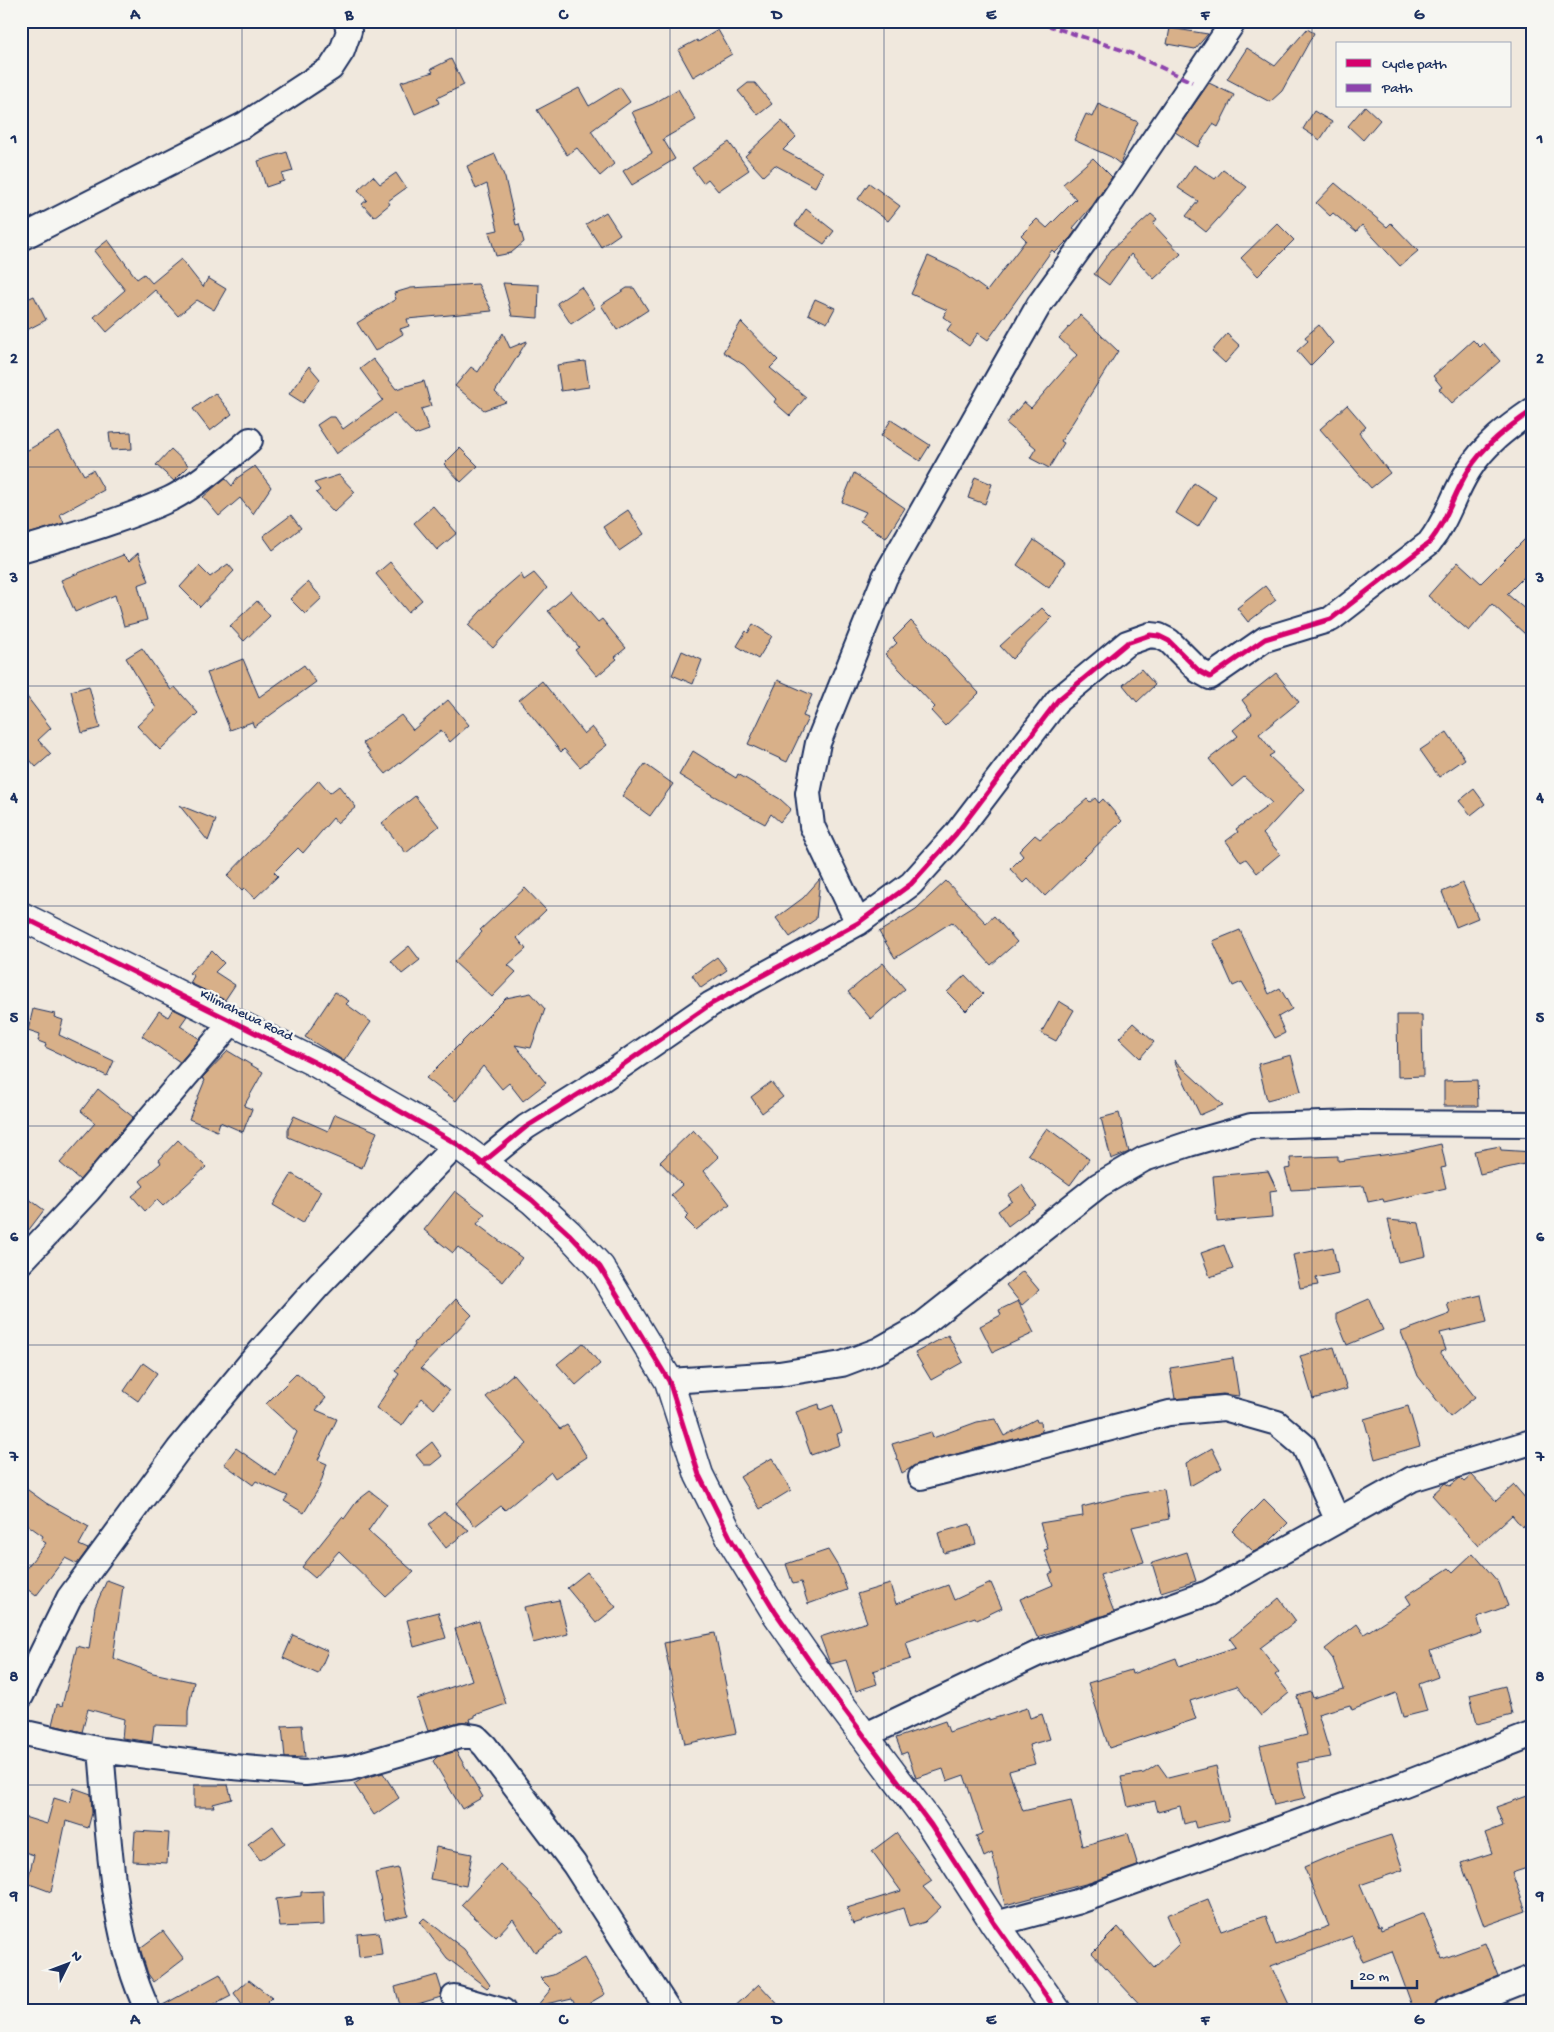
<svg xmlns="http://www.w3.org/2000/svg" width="1554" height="2032" viewBox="0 0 1554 2032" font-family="'Gochi Hand',sans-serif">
<rect width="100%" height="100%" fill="#f0e8dd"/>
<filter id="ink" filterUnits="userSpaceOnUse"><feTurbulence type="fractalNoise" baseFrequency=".02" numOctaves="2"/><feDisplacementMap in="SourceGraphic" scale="10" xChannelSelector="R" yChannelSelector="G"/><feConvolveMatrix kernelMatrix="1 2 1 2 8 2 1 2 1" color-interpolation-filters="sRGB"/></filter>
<g filter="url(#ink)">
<path fill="#d8b089" stroke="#1b2f5e" d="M1170,28L1208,34L1195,49L1167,44Z
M1307,29L1314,33L1282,91L1270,102L1227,79L1247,48L1275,66Z
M718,30L732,54L693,77L678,50L697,40L698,42Z
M451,59L464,85L437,98L439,103L415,114L401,82L433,72L431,69Z
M748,83H755L772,104L758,115L738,91Z
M1209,83L1234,95L1218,127L1213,124L1198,147L1175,132Z
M620,87L630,102L591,131L614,164L600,176L577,148L567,155L537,110L579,88L589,106Z
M678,89L696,120L663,139L675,159L632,185L623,171L652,153L632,112L653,104Z
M1098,104L1138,122L1120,164L1111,157L1074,140L1086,114L1092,117Z
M1365,106L1380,120L1363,140L1348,126Z
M1314,111L1332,122L1320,140L1303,129Z
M782,121L796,137L783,150L823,172L815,187L775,165L763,176L745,156Z
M729,142L749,170L718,191L708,179L703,183L692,168Z
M287,152L293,171L282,174L284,181L266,187L258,161Z
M495,154L505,178L516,225L519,224L524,242L511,253L496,256L489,232L498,230L487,184L476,189L467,166Z
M1093,158L1112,177L1092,206L1073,228L1076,230L1071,237L1055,253L1052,250L988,340L978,333L969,346L947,330L952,323L943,317L947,310L911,294L928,256L958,270L987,291L1026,240L1021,235L1037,219L1047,228L1076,199L1063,184Z
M1194,165L1215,179L1223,170L1247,187L1206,232L1186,216L1198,201L1178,188Z
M396,173L406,188L388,201L390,204L374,217L362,204L367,200L358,190L373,176L380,184Z
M869,183L900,206L888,221L858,199Z
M1335,183L1387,227L1391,223L1418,251L1400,266L1362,225L1356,232L1333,213L1330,216L1316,203Z
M806,209L834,231L824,244L795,225Z
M606,212L620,234L601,247L586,224Z
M1151,214L1157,219L1153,224L1181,254L1154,279L1131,254L1109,285L1094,274L1111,250Z
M1277,223L1294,240L1258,276L1241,258Z
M108,240L137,279L144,274L152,283L181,259L203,287L208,278L226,289L214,310L197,300L178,316L155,290L107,332L94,317L125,290L94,251Z
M503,283L539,285L538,318L512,316Z
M478,284L492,311L407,319L409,326L400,329L403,334L375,351L357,323L396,299L394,293L411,288Z
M581,287L595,308L571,324L557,303Z
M627,288H634L648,310L617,330L601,305Z
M34,296L46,320L21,333V302Z
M815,299L835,308L827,323L808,314Z
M1080,315L1118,351L1061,441L1064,443L1049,468L1030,458L1036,448L1006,423L1024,402L1031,408L1077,355L1059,338Z
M741,322L778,360L770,368L806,397L790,416L774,402L776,399L744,365L723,352Z
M1319,325L1333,343L1310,366L1297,351L1308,341L1305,337Z
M503,333L510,348L527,341L495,392L506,402L484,410L455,386L471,367L478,372Z
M1227,334L1240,346L1225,363L1212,351Z
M1473,340L1480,347L1484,343L1500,361L1452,403L1439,389L1442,387L1433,376Z
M373,359L396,389L424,381L431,406L421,409L429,430L415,435L394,413L336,454L317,425L329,417H335L343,429L383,400L360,369Z
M585,361L589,387L561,391L557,365Z
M309,366L320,379L303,403L289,394Z
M215,393L232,414L210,431L193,409Z
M1347,405L1366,427L1359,433L1390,473L1371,488L1320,429Z
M891,420L930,445L920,461L881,436Z
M59,432L84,475L93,470L104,490L60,514L64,523L28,534L21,522V454Z
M131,432L132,449L111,450L109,433Z
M460,448L478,466L461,482L444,464Z
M171,449L189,466L174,481L156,465Z
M255,466L271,487L253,514L240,498L219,516L203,497L225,478L232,486L237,478Z
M854,473L905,508L886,538L860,521L866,512L842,502Z
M339,475L355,492L334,512L316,493L320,490L314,483Z
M975,477L992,484L985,504L968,498Z
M1194,483L1216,497L1198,527L1176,513Z
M433,506L457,533L437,550L414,523Z
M628,510L644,534L619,551L603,527Z
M291,515L301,528L273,550L263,536Z
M1533,531V568L1507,594L1533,616V625L1525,634L1492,604L1469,631L1428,596L1458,562L1481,583Z
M1034,540L1065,562L1049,588L1017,565Z
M138,553L149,581L138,585L147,620L124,626L115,595L75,612L61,580L123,555L129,561Z
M390,562L422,600L408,612L376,574Z
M228,564L234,571L200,607L180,587L199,566L210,577Z
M534,573L547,588L493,648L468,625L491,600L521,574L524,580Z
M308,582L322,598L305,614L290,599Z
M1265,586L1276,600L1248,622L1237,608Z
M571,591L598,622L602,619L626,648L615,657L617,659L597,676L575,650L579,647L548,611Z
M257,601L270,616L244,641L230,626Z
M1042,608L1052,618L1012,659L1000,646Z
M911,621L979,693L945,726L931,711L935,707L885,654L897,643L893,639Z
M753,624L772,636L758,659L737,646L746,631L748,633Z
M142,648L171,690L175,687L198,713L160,750L137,726L156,708L126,658Z
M682,651L702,660L693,684L672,675Z
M243,659L259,697L304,665L316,682L254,727L252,722L230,730L207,673Z
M1141,669L1155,685L1137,702L1123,685Z
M1276,673L1299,702L1259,734L1274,753L1269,756L1304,789L1263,834L1280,854L1257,873L1246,859L1241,862L1226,841L1238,832L1236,829L1272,803L1244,777L1232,787L1209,759L1238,736L1233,730L1252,714L1242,700Z
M778,680L812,695L803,716L808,718L787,762L748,744Z
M542,681L584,734L592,727L607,745L580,767L564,749L561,752L519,700Z
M89,686L100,728L82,733L71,691Z
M21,689L51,728L38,740L51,754L36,767L24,753L21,755Z
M448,700L469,725L450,742L441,730L386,774L368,753L370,752L363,743L401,715L413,730Z
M1447,732L1465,759L1439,777L1420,750Z
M693,751L736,778L738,774L780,799L791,809L780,822L771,814L765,824L712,795L679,775Z
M645,764L673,784L650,816L622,796Z
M319,780L330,793L339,786L356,807L337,823L333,818L303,853L298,848L274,872L278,876L255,898L244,888L242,890L227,876Z
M1474,789L1485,804L1471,815L1459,801Z
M415,796L439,826L406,853L382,823Z
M1095,798L1099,803L1103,799L1122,821L1045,896L1028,878L1023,883L1010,869L1023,856L1019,851L1035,835L1040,839L1087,799L1090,802Z
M179,805L216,820L208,841Z
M820,879L816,919L790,937L776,918L803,898Z
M946,881L986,923L994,916L1017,942L991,965L952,922L895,958L879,932L916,909Z
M1463,883L1478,918L1456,927L1442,892Z
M525,888L546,910L517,938L526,949L508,965L516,972L492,997L454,962L482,932L480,930Z
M1240,930L1269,994L1280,988L1292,1009L1278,1017L1285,1033L1275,1038L1242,982L1233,986L1213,941Z
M409,946L420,960L402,974L391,961Z
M212,951L224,963L215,972L235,985L225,1000L190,983L194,976L189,973Z
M717,957L727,970L701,988L692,975Z
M883,963L905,989L871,1019L848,992Z
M965,975L983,994L966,1011L947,992Z
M335,992L349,1001L346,1004L371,1022L344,1061L305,1037Z
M531,993L545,1009L531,1048L515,1045L546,1083L523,1101L509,1083L502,1089L483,1066L456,1101L426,1078L506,998Z
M1059,1001L1074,1010L1056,1041L1041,1033Z
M33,1009L55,1014L54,1017L63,1020L59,1035L114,1061L107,1076L45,1047L46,1044L38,1041L40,1034L28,1030Z
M173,1009L187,1016L180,1026L200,1039L180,1062L142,1036L159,1011L168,1017Z
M1397,1015H1422L1423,1076L1398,1077Z
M1133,1023L1154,1042L1140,1058L1119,1038Z
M228,1051L263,1072L244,1106L252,1109L243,1132L220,1122L217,1131L189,1119L205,1080L202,1078Z
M1291,1055L1301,1091L1267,1100L1258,1064Z
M1174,1060L1223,1105L1200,1115Z
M1477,1080L1478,1106H1444V1081Z
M771,1082L783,1097L762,1113L751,1097Z
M98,1089L133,1117L80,1180L60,1163L95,1123L81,1111Z
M1119,1113L1129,1152L1111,1159L1101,1118Z
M335,1114L377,1132L362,1168L288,1137V1129L294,1116L328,1131Z
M1047,1128L1089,1159L1070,1185L1028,1154Z
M693,1130L719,1157L704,1171L730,1204L696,1230L685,1219L689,1215L671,1195L682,1185L660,1162Z
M178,1140L206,1167L163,1206L157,1200L145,1211L132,1196L144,1186L140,1181L161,1163L159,1160Z
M1441,1144L1446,1167L1441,1168L1446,1188L1384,1202L1383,1199L1368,1202L1364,1186L1291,1190L1285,1169L1291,1168L1290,1158L1338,1156V1161L1406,1152Z
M1500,1146L1501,1150L1533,1152V1162L1480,1174L1474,1151Z
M1268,1171L1277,1190L1270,1191L1272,1217L1217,1222L1213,1176Z
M292,1174L321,1191L303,1223L273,1205Z
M1022,1185L1036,1205L1008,1226L998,1211L1012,1201L1008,1195Z
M455,1191L485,1214L477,1224L522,1258L503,1282L458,1247L453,1253L424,1230Z
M21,1193L44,1210L21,1240Z
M1388,1220L1419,1223L1426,1256L1398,1262Z
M1224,1245L1233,1269L1210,1277L1201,1253Z
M1333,1247L1338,1273L1316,1278L1318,1285L1300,1288L1293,1255Z
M1023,1271L1039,1290L1022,1305L1006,1285Z
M1481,1295L1487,1322L1440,1333L1446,1350L1440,1352L1475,1397L1450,1417L1418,1376L1401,1332L1450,1314L1447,1303Z
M456,1299L472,1315L421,1368L449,1391L434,1409L422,1398L402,1426L376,1408L399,1374L395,1371L415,1345L414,1343Z
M1369,1299L1383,1330L1347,1345L1337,1320V1313Z
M1018,1301L1034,1333L993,1352L980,1326L1001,1315L999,1310Z
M948,1335L963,1362L931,1380L915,1353Z
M583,1343L600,1364L576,1385L557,1364Z
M1334,1347L1347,1389L1313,1399L1300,1356Z
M1233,1358L1239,1396L1223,1394L1175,1399L1170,1368Z
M143,1363L157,1373L138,1401L124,1391Z
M297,1373L326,1398L316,1410L337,1419L318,1460L327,1464L319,1488L304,1513L284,1501L288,1496L256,1481L253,1485L224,1464L236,1448L276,1476L297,1432L266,1404Z
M513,1374L560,1429L567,1425L587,1457L555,1478L551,1472L505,1510L501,1506L475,1526L456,1503L527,1444L486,1397Z
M819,1404L820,1410L833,1405L842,1432L837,1434L840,1445L811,1455L796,1412Z
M1408,1406L1420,1446L1375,1459L1364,1419Z
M995,1419L1004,1436L1036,1419L1037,1422H1041L1042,1432L918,1464L902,1473L892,1444L931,1432L933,1438L977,1422Z
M432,1442L442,1456L431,1465H424L416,1455Z
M1212,1448L1222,1468L1190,1486L1186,1463Z
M772,1458L791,1490L760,1509L740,1477Z
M1472,1475L1496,1501L1514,1485L1533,1507V1518L1522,1527L1512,1515L1478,1546L1432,1495L1445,1483L1450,1486L1460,1478L1464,1482Z
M21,1485L46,1503L89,1527L79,1545L88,1549L77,1564L65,1558L36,1596L21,1584V1575L46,1543L41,1540L43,1536L21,1520Z
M1164,1489L1169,1519L1132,1527L1144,1562L1100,1575L1114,1612L1037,1637L1020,1599L1053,1585L1049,1574L1053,1572L1044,1550L1048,1549L1040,1523L1083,1516L1082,1507L1130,1495Z
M370,1491L387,1504L368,1531L414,1572L386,1597L339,1551L315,1578L302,1567L342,1517L344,1519L357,1501Z
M1264,1499L1288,1523L1267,1544L1254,1552L1232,1531Z
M444,1512L469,1530L446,1548L428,1525Z
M970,1524L976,1544L944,1553L938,1533Z
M828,1550L839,1568L847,1590L808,1604L801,1582L793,1584L786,1564Z
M1187,1552L1196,1581L1161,1592L1152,1563Z
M1473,1553L1499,1583L1508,1606L1477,1617L1482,1633L1430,1651L1438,1677L1419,1684L1427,1711L1403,1717L1396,1693L1352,1710L1350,1705L1318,1714L1331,1757L1297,1763L1305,1798L1274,1805L1260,1746L1307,1735L1297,1696L1311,1692L1313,1698L1344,1689L1333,1659L1325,1649L1357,1624L1364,1634L1411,1604L1406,1596L1449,1568L1453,1572Z
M587,1572L616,1607L596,1623L567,1588Z
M107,1580L123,1586L113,1658L153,1673L194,1682L188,1711V1726L154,1725L152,1742L122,1738L124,1719L88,1709L82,1732L52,1725L57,1704L62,1706L77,1646L89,1649L95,1607Z
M991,1583L1002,1608L977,1620L975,1617L906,1642L911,1659L873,1671L877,1684L856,1691L846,1660L831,1664L829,1661L820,1637L867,1622L857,1594L890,1584L896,1604L948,1585L954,1600Z
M1279,1598L1296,1621L1260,1648L1279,1672L1275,1675L1289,1693L1261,1716L1237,1686L1190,1701L1196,1719L1109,1748L1088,1683L1131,1670L1132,1674L1176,1658L1179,1666L1236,1647L1230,1639Z
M559,1600L568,1634L533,1643L524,1607Z
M438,1612L446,1638L414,1647L407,1620Z
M479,1621L506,1704L475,1715V1717L470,1719L471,1722H459L428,1731L417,1699L472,1680L455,1629Z
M715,1633L736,1733L685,1744L664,1643Z
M293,1635L328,1651L318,1674L283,1658Z
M1505,1686L1512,1715L1477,1724L1470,1695Z
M1027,1708L1030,1718L1042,1714L1050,1739L1029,1745L1035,1764L1009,1771L1023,1811L1071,1800L1082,1846L1128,1833L1138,1866L1089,1883L1005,1905L992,1853L984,1857L976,1836L983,1833L964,1775L947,1781L943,1769L916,1778L907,1752L902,1754L896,1738L945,1721L949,1732L989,1718V1720Z
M302,1725L305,1757L285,1758L282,1726Z
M456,1751L483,1797L462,1809L433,1761L437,1757Z
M1158,1764L1168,1778L1216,1766L1229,1820L1196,1828L1194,1821L1184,1824L1180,1806L1158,1812L1155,1801L1128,1807L1121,1777L1144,1773Z
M383,1773L399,1798L374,1815L354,1784L362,1779Z
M194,1785H228L232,1799L213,1804L214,1807H194Z
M74,1788L91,1794L92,1813L88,1828L66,1821L51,1892L27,1883L34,1855L21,1851V1816L47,1824L54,1798L70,1803Z
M1533,1794V1866L1512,1873L1526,1911L1484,1926L1461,1863L1492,1853L1485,1833L1503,1826L1496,1807Z
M273,1826L285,1843L260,1860L248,1844Z
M135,1831L169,1833L167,1863L133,1861Z
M896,1833L932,1881L923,1887L941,1907L925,1922L909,1927L903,1908L853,1924L847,1908L901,1891L872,1851Z
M1391,1835L1403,1870L1360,1885L1378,1927L1380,1926L1381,1930L1424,1913L1442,1959L1485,1943L1498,1976L1442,1998L1436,2003L1433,2011H1414L1392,1951L1363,1962L1352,1936L1271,1966L1292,2011H1146L1092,1953L1118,1927L1154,1968L1179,1944L1167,1915L1208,1899L1221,1931L1266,1916L1276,1945L1329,1926L1304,1867L1344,1850Z
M436,1847L472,1854L466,1886L430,1879Z
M500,1864L540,1903L562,1933L535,1952L513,1919L496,1937L461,1905Z
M398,1868L408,1915L385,1920L375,1873Z
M323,1891L324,1925L280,1927L276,1899L301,1896V1892Z
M424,1918L464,1949L490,1985L487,1988L447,1958L420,1922Z
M163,1931L184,1959L154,1982L148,1974L140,1948Z
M379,1932L382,1954L359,1957L357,1934Z
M584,1958L605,1994L578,2010L572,1998L537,2006L551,1989L540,1978L553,1975Z
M220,1974L231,1996L202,2011H161V2006Z
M437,1975L442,1991L441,1997L401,2009L395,1987Z
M249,1980L272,1998L259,2011H246L234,1993Z
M759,1984L784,2011H730Z"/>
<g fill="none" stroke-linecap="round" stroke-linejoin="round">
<defs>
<path id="street" d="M21,238L244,125L331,68L342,51L349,31L346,21
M21,550C71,535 122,521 170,499C193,488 231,457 250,440
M858,923L812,826L808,793L818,743L885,577L1039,305L1090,234L1234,21
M481,1164L526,1127L598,1082L711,1004L858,923L911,884L956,834L1058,700L1127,643L1150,635L1159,636L1169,641L1199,671L1210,677L1265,639L1331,619L1429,543C1447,521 1453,495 1468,471C1484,445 1508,427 1533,410
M21,1262L88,1191L232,1022
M669,1381L779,1374L842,1364L879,1350L918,1328L1099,1185L1144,1159L1189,1144L1251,1126L1357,1123L1533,1124
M921,1477L1169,1413L1224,1408L1277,1423L1304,1446L1337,1519
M21,1696L69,1598L179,1449L251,1362L319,1285L457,1144
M21,1732L101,1750L233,1767L305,1773L350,1768L463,1735L476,1737L485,1746L574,1864L669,2011
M864,1736L1039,1653L1208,1593L1412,1479L1528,1443
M101,1750C109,1836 110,1931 148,2011
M995,1924L1077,1902L1402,1785L1533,1734
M454,1997L503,2011
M1447,2011L1533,1977"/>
<path id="secondary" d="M21,916L318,1064L457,1144L532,1200L569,1234L600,1267L669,1381L699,1475L732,1541L776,1613L829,1689L931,1825L995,1924L1057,2011"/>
</defs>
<use href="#street" stroke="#1b2f5e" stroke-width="28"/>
<use href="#secondary" stroke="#1b2f5e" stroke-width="31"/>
<use href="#street" stroke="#f6f6f2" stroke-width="24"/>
<use href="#secondary" stroke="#f6f6f2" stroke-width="28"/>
<path stroke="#8e44ad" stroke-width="4" stroke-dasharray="8 4" stroke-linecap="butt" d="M1035,21L1128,52L1192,82"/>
<defs>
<path id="cycleway" d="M21,916L318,1064L457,1144L532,1200L569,1234L600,1267L669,1381L699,1475L732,1541L776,1613L829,1689L931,1825L995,1924L1057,2011
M481,1164L526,1127L598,1082L711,1004L858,923L911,884L956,834L1058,700L1127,643L1150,635L1159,636L1169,641L1199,671L1210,677L1265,639L1331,619L1429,543C1447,521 1453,495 1468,471C1484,445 1508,427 1533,410"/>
</defs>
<use href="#cycleway" stroke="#f6f6f2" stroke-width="8"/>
<use href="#cycleway" stroke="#d6006c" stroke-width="5"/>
</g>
</g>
<path fill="none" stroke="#1b2f5e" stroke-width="1" stroke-opacity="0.55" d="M242,21V2011M456,21V2011M670,21V2011M884,21V2011M1098,21V2011M1312,21V2011M21,247H1533M21,467H1533M21,686H1533M21,906H1533M21,1126H1533M21,1345H1533M21,1565H1533M21,1785H1533"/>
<g text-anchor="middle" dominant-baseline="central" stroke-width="5" stroke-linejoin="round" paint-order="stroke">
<g font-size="14" fill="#1b2f5e" stroke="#f6f6f2">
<text transform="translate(246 1016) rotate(26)">Kilimahewa Road</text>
</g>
</g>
<rect width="1554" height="2032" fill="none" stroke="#f6f6f2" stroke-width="55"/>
<rect x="1336" y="42" width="175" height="65" fill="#f6f6f2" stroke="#9ea6b7"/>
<rect x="1346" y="59" width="25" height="8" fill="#d6006c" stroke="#9ea6b7"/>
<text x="1382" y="68" font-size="15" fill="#1b2f5e">Cycle path</text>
<rect x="1346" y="84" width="25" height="8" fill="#8e44ad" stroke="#9ea6b7"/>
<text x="1382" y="92" font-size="15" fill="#1b2f5e">Path</text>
<g transform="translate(68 1964) rotate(48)" stroke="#f6f6f2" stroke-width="4" paint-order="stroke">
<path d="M0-4L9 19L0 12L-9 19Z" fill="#1b2f5e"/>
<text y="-8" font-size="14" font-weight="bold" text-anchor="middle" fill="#1b2f5e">N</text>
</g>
<path d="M1352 1980v8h65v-8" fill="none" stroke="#1b2f5e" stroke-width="2.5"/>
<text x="1359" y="1980" font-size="15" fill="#1b2f5e" stroke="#f6f6f2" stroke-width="4" paint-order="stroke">20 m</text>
<rect x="28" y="28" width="1498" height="1976" fill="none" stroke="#1b2f5e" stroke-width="2"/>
<g font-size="16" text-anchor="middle" font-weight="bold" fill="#1b2f5e">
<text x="135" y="19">A</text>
<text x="349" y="19">B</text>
<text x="563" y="19">C</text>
<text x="777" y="19">D</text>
<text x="991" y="19">E</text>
<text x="1205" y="19">F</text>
<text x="1419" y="19">G</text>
<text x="14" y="143">1</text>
<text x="1540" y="143">1</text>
<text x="14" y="363">2</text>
<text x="1540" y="363">2</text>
<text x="14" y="582">3</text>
<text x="1540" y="582">3</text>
<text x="14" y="802">4</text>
<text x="1540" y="802">4</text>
<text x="14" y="1022">5</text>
<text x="1540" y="1022">5</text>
<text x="14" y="1241">6</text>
<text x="1540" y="1241">6</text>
<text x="14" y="1461">7</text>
<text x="1540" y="1461">7</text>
<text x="14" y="1681">8</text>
<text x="1540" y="1681">8</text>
<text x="14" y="1900">9</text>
<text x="1540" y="1900">9</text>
<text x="135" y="2024">A</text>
<text x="349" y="2024">B</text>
<text x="563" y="2024">C</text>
<text x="777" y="2024">D</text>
<text x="991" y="2024">E</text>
<text x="1205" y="2024">F</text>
<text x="1419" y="2024">G</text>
</g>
</svg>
